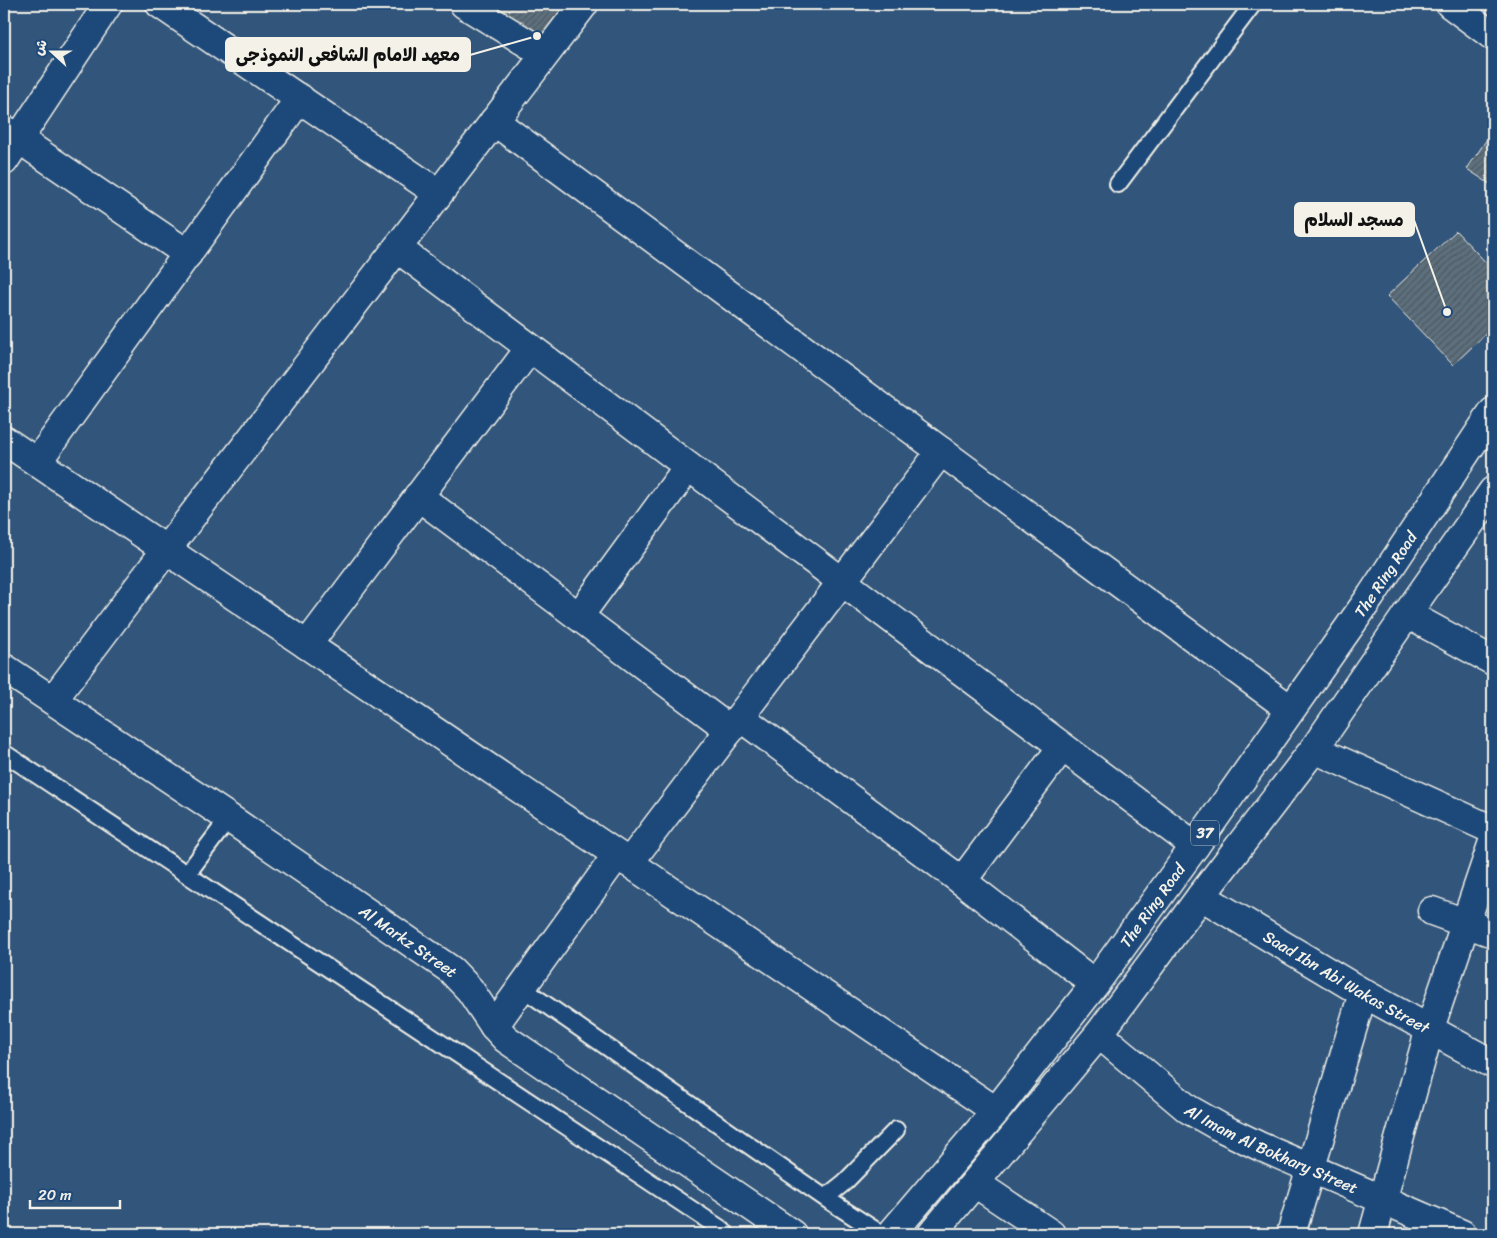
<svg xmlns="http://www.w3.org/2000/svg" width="1497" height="1238" viewBox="0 0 1497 1238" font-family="Sriracha,'Playpen Sans Arabic',sans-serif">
<defs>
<pattern id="building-hatch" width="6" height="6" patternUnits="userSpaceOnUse" patternTransform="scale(1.25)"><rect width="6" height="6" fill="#5c6f7e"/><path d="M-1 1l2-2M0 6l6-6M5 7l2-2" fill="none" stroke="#51585c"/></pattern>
</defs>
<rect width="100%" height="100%" fill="#31557b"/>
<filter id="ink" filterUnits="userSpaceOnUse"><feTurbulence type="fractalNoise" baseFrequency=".02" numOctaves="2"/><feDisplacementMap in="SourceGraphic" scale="10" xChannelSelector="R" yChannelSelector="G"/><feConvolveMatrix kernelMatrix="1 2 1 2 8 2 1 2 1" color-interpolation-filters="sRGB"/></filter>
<g filter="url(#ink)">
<path fill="url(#building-hatch)" stroke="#f4f1e8" d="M460,4H593L547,67Z
M1493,130V186L1467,169Z
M1456,231L1493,270V327L1453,365L1387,296Z"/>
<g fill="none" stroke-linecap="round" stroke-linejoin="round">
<defs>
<path id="lane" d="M1118,184L1253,4
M4,753L721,1229L726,1234
M187,874L229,818
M522,988L825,1198L881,1234
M825,1198L845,1182L896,1130"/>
<g id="street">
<path d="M160,4L438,193"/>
<path d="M464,4L545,54"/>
<path d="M1450,4L1493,36"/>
<path d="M494,121L1290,709"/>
<path d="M4,129L188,254"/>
<path d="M4,161L108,4"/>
<path d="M397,248L1195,846"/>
<path d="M4,440L996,1111"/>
<path d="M37,462L300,98"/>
<path d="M418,496L730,730"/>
<path d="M1407,614L1493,661"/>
<path d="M579,616L688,467"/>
<path d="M307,645L530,348"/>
<path id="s1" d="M4,668L229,818L451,970L470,990L494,1026L506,1039L792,1234"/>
<path d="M53,700L166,550L584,4"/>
<path d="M740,717L962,881L1095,984"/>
<path d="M1314,749L1493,830"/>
<path d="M629,863L941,451"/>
<path d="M962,881L1062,747"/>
<path id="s2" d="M1201,896L1363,993L1493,1064"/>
<path d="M1432,911L1493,933"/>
<path d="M494,1026L617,855"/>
<path id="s3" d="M1099,1034L1188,1109L1218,1126L1259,1146L1462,1234"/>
<path d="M975,1183L1051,1234"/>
<path d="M1291,1234L1363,993"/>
<path d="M1373,1234L1430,1028L1493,842"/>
</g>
<g id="primary">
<path id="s4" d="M891,1234L996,1111L1095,984L1195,846L1371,596L1493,412"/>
<path d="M932,1234L1099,1034L1201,896L1314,749L1407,614L1493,491"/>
</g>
</defs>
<use href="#lane" stroke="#f4f1e8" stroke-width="20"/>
<use href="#street" stroke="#f4f1e8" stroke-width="31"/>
<use href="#primary" stroke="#f4f1e8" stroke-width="31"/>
<use href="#lane" stroke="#1f4a7a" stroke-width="16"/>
<use href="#street" stroke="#1f4a7a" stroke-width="28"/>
<use href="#primary" stroke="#1f4a7a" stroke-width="28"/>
</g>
</g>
<g text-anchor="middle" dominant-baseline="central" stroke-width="4" stroke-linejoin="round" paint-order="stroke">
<rect fill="#1f4a7a" stroke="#b4bfc7" stroke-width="1" x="1191" y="820.5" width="28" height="25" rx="4"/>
<g font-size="15" font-weight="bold" fill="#f4f1e8">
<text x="1205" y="833">37</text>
</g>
<g font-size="16" fill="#f4f1e8" stroke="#1f4a7a">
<text stroke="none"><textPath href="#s4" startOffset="825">The Ring Road</textPath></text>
<text stroke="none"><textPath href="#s4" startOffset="420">The Ring Road</textPath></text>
<text stroke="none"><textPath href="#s1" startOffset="488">Al Markz Street</textPath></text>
<text stroke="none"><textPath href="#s2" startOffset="169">Saad Ibn Abi Wakas Street</textPath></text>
<text stroke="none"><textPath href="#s3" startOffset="209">Al Imam Al Bokhary Street</textPath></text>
</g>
</g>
<path fill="none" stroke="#f4f1e8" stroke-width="2" d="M537 36L470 55M1447 312L1414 220"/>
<g fill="#f4f1e8" stroke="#1f4a7a" stroke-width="2">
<circle cx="537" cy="36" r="5"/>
<circle cx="1447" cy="312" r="5"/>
</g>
<g fill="#f4f1e8" stroke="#f4f1e8" stroke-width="2">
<rect x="226" y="38" width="244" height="33" rx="5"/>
<rect x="1295" y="203" width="119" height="33" rx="5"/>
</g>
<g font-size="18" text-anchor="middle" font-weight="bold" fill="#111">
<text x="348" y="61">معهد الامام الشافعى النموذجى</text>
<text x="1354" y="226">مسجد السلام</text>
</g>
<rect width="1497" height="1238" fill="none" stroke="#1f4a7a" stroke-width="20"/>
<rect x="10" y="10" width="1477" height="1218" fill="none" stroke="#f4f1e8" stroke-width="2" filter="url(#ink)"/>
<g transform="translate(52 52) rotate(291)" stroke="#1f4a7a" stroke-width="4" paint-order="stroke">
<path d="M0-4L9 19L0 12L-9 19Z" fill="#f4f1e8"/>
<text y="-8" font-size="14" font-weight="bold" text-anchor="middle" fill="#f4f1e8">ش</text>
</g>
<path d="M30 1200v8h90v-8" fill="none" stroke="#f4f1e8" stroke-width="2.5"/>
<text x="38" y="1200" font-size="15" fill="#f4f1e8" stroke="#1f4a7a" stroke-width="4" paint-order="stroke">20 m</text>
</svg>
